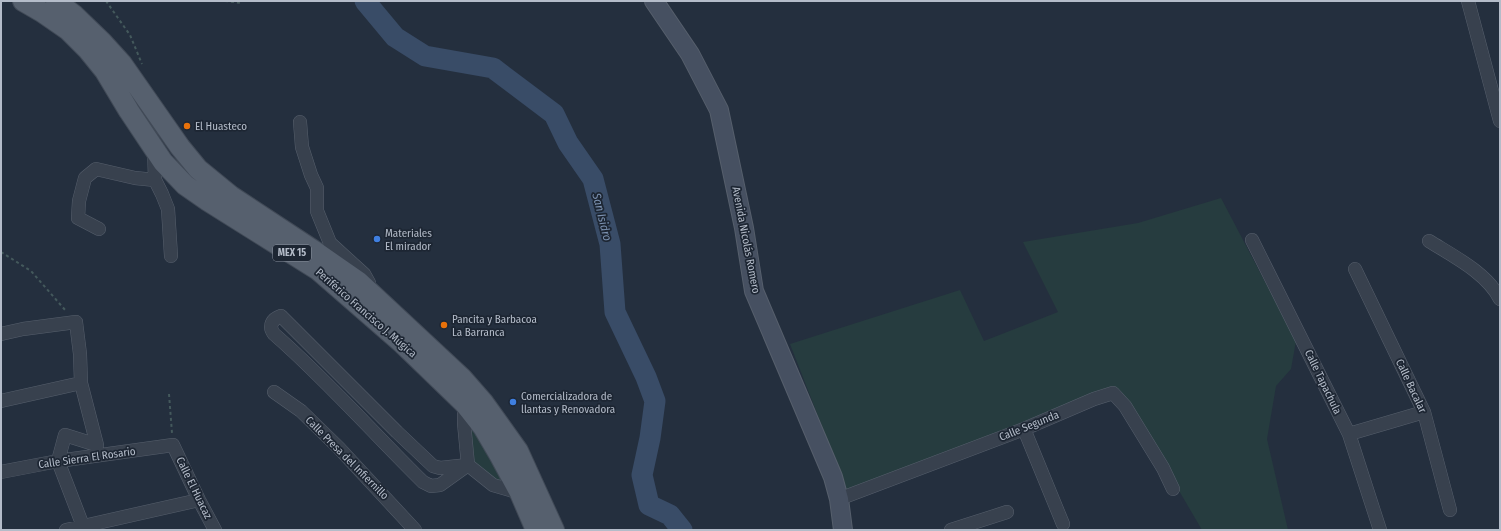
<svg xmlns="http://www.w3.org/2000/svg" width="1501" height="531" viewBox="0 0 1501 531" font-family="'Fira Sans Condensed',sans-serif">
<rect width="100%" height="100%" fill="#242f3e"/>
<path fill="#263c3f" d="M1221,198L1296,341L1291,369L1276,386L1267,439L1288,530H1202L1178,489L1109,388L844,493L834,457L790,344L960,290L984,341L1058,312L1023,242L1138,223Z
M468,414L511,488L494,480L472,464Z"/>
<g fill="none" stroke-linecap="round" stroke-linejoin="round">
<path stroke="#394c67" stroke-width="21" d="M365,1L395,37L425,56L493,68L554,114L568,143L593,179L610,244L615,312L646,377L655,401L650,438L642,475L649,505L670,515L682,530"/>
<defs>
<path id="street" d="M1468,1L1500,121
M300,122L302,147L311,175L317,188V211L330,243L364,274L369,283
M154,149L155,180L162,194L168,209L171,256
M99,229L78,218L79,201L85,178L96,169L135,178L155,180
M1252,240L1349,434L1380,530
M1429,241C1453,256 1487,273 1500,299
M1355,269L1424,412L1450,510
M1,334L23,329L76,322L80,354L81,383L97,445L65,435L58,461L83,526
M274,392L301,411L339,448L415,530
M1,401L81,383
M464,403V423L468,465
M1024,429L1063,524
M1349,434L1424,412
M468,465L440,485L431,486L423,482C373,433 327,380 274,334C268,326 272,319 281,316L397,432L433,466L440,468L468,465L493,485L520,493
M1,472L58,461L173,445L199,500L215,530
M839,499L1024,429L1094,399L1113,393L1125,406L1163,468L1173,489
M66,530L199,500
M951,530L1007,512"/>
<path id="secondary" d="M654,1L690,54L719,110L744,228L754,291L833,477L839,499L843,530"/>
<path id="primary" d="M23,1L42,12L68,30L88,50L105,71L129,111L163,162L185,185L208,201L318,270L403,344L464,403L483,427L500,456L520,493L536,530
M56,1L74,15L102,42L122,64L180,147L198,169L231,196L313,250L359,282L462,378L483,402L518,451L554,530"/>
</defs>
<use href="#street" stroke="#565f6c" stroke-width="14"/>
<use href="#secondary" stroke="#565f6c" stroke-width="20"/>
<use href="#primary" stroke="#414a57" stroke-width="22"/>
<path stroke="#44595c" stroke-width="2" stroke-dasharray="3 3" stroke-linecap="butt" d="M106,1L130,35L142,64
M225,1L241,3L242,1
M1,252L31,271L66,311
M169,394L172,433"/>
<use href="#street" stroke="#38414e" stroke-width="13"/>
<use href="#secondary" stroke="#465061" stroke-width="18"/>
<use href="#primary" stroke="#56606e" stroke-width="20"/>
</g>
<g fill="#e8710a" stroke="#1d2633" stroke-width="1.5">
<circle cx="187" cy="126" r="4"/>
<circle cx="444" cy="325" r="4"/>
</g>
<g fill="#3f7fe0" stroke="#1d2633" stroke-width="1.5">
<circle cx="377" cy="239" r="4"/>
<circle cx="513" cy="402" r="4"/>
</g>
<g text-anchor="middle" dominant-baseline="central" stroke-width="3.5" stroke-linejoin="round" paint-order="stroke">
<rect fill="#1d2633" stroke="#878f9c" stroke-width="1" x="273" y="245" width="38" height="16" rx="3"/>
<g font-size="10" font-weight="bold" fill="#b4bcc9">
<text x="292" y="253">MEX 15</text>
</g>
<g font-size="11" fill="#b4bcc9" stroke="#1d2633" text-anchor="start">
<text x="195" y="126">El Huasteco</text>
<text x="385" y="233">Materiales<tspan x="385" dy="13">El mirador</tspan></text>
<text x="452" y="319">Pancita y Barbacoa<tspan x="452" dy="13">La Barranca</tspan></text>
<text x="521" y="396">Comercializadora de<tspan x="521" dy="13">llantas y Renovadora</tspan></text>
</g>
<g font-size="11" fill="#b4bcc9" stroke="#1d2633">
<text transform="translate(746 240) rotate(79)">Avenida Nicolás Romero</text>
<text transform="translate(366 313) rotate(41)">Periférico Francisco J. Múgica</text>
<text transform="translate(1323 382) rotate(64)">Calle Tapachula</text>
<text transform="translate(1411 386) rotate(65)">Calle Bacalar</text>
<text transform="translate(1029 426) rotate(-22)">Calle Segunda</text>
<text transform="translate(87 458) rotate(-8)">Calle Sierra El Rosario</text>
<text transform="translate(347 458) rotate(45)">Calle Presa del Infiernillo</text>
<text transform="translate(194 488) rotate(64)">Calle El Huacaz</text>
</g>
<g font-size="12" font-style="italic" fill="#7c92b1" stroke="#1d2633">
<text transform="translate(602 217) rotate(76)">San Isidro</text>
</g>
</g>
<rect width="1501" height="531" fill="none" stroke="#b4bcc9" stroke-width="4"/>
</svg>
